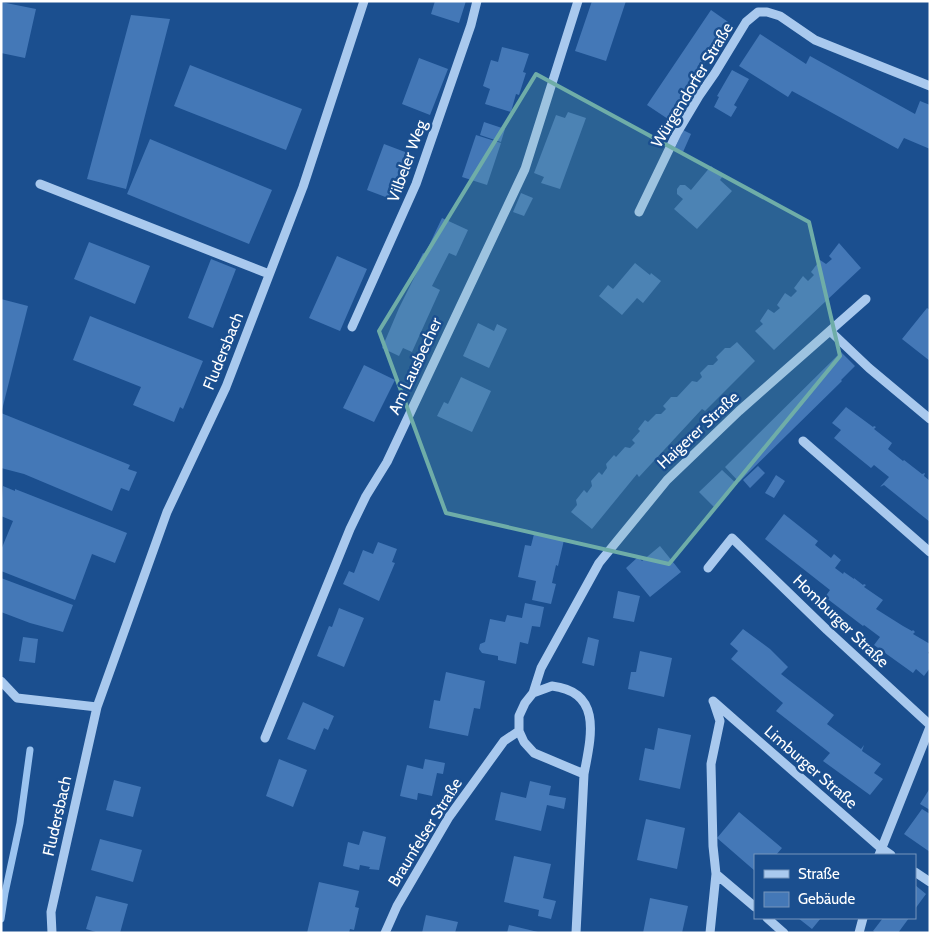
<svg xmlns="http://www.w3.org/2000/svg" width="931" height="934" viewBox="0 0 931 934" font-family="Cabin,sans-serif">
<rect width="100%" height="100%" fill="#1b4f8f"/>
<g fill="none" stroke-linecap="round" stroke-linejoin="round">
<path stroke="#9cc4f0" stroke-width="7" d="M1,919L5,893L20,823L30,750"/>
</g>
<path fill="#4478b7" d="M435,1H466L459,23L431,14Z
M592,1H626L606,61L575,51Z
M1,2L36,9L25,58L1,53Z
M711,10L731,24L668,119L647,105Z
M131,15L170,19L126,189L87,179Z
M760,34L806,64L810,56L915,114L920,101L930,105V149L904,138L898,149L792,91L788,97L739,66Z
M502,47L529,54L523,72L526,73L519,95L516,94L511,112L485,104L490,89L483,86L491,60L498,62Z
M419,58L448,69L430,115L402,104Z
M190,65L302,109L286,150L174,106Z
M732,70L749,79L734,105L737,107L731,117L714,107L719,97L717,96Z
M568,112L586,118L560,189L541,183L544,177L534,173L556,115L565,118Z
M484,122L505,129L501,142L480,135Z
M683,130L691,134L683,152L675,148Z
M476,135L501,143L487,185L462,177Z
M150,139L272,190L249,244L127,194Z
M384,144L413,155L396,201L367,190Z
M711,166L723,176L720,180L732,191L697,229L674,209L683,199L677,194V189L680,185H685L691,190Z
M521,193L533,198L524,216L513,212Z
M442,218L468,230L456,256L449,253L432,286L440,290L412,352L403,348L399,356L382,348L399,308L419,268L416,267L423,253L425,254Z
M89,242L150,266L135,304L74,279Z
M839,243L861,268L774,350L755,331L763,324L760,321L768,309L774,313L780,308L777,305L785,293L791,297L797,291L794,288L803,276L808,281L814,275L811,272L820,260L826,264L832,259L829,256Z
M337,256L367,269L340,331L309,318Z
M211,259L236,269L213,328L188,318Z
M635,263L650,275L651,273L661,281L643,303L637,298L622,315L599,296L608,285L613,289Z
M1,299L28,306L2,410H1Z
M927,308L930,310V361L902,339Z
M90,316L203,361L183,409L180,407L174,422L133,405L141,387L73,360Z
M478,323L494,331L497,324L507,329L489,368L463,356Z
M737,342L755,361L705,411L702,409L639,477L637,474L592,529L571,512L577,505L576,500L584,490L587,493L592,486L591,481L599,472L602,475L607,468L606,464L614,455L616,457L625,447L630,448L635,443L632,440L640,431L638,429L645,420L648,422L656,414H661L666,409L663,406L671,397H677L692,381L697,382L702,377L700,373L708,365H713L718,360L716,357L725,348H730Z
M841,352L855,366L841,380L842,381L739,482L725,467Z
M364,365L395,380L374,422L343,408Z
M461,377L491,391L472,432L437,416L444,402L448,404Z
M846,407L873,427L874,426L876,427L874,429L892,443L888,449L903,461L904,460L922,474L925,473L924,476L930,481V522L884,485L880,487L889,477L874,465L871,468L834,438L841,430L832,423Z
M1,413L130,465L128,469L137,472L129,491L121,488L112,511L24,474L1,468Z
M758,466L765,473L750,488L743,480Z
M722,470L737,484L714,507L699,492Z
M776,475L785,481L774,498L765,493Z
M3,486L15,491V489L127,533L115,563L92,554L75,600L1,571V550L13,521L1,516Z
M784,514L818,541L815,545L831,558L834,554L841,560L835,568L843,574L844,572L854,579V578L863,585L864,584L866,585L864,587L883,600L876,609L903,626L912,631L913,630L915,632L913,634L930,644V650L928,653L930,654V668L924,676L916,669L913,673L874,645L880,637L864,625L863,626L825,597L830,590L765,539Z
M534,534L564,540L558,566L556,565L552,583L556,584L551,604L532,600L536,581L518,577L525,545L531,546Z
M378,542L397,549L392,562L395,563L379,601L343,584L349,571L354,573L363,550L373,554Z
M660,546L681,572L650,597L626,568L638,557L642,561Z
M1,578L73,605L63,632L30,623L1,612Z
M618,591L640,596L634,622L613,618Z
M525,603L544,607L540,627L532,626L528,644L520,642L516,664L498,660V656L482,653L479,649L480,644L485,642L490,619L505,622L507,615L522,618Z
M339,608L364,618L344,667L317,656L329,626L332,627Z
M743,629L770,649L788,667L781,674L834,715L827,724L861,749L864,745L862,751L881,764L874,773L883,779L870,795L823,761L830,753L776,711L783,703L731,659L738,651L730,644Z
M23,637L38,639L35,663L19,661Z
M588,637L599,640L594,666L582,663Z
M640,651L672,658L664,697L628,689L631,672H636Z
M446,672L485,681L480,709L474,708L468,736L429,728L434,700L440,701Z
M303,702L334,716L328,730L324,728L315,750L287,739Z
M658,728L691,735L680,789L639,780L645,748L654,750Z
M279,759L307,770L293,807L266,796Z
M425,759L445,763L443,774L437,773L432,796L418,793L417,800L400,796L407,765L423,769Z
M114,780L141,787L133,817L106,810Z
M530,781L551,786L549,795L566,798L564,809L547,805L541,831L495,820L501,792L526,798Z
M930,788V810L920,804Z
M922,809L930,814V852L904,834Z
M739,812L782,848L776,855H755V871L717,838Z
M646,819L685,828L677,869L637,860Z
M363,831L386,837L379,870L369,869L370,867L360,865L359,870L343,866L348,842L359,845Z
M100,839L142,850L133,882L91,870Z
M514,856L551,864L543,898L556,901L551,919L538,916L539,910L504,902Z
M319,882L359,891L355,907L359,908L354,930L350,929L349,933H307Z
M915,885L926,894L915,909Z
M96,896L128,904L120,933H99L86,929Z
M650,898L688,906L682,933H643Z
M426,915L458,922L455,933H422Z
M798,918H821L812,929Z
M883,918H909L898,933H876L873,931Z
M509,925L538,932V933H507Z"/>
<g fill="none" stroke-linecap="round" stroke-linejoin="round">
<path stroke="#a9c9ee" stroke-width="9" d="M40,184L269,274
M639,212L677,133L699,96L715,73L746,22L758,12H767L780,16L815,40L930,86
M352,327L416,184L471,25L477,1
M830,331L869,368L930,419
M803,441L930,552
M708,568L732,538L827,630L930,725
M1,681L17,698L97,707
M552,686C603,692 591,737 584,774L534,753L524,742L519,731V716L525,703L533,693Z
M533,693L541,668L599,563L667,480L739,411L866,299
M713,701L881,848L891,855
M265,738L350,529L366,496L387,462L525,169L578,1
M879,855L930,727
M915,872L930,882
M716,874L755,907
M767,918L784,933
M52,933L51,912L97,707L167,512L226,387L303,187L364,1
M385,933L397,906L449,817L504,741L519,731
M576,933L584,774
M710,933L716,874L713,846L711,764L720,721L714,703
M859,933L863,918"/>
</g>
<path fill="#6fada8" fill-opacity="0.2" stroke="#6fada8" stroke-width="4" stroke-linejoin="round" d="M536,74L809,222L840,356L669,564L446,513L379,331Z"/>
<g text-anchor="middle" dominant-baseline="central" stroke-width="5" stroke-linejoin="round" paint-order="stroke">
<g font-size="16" fill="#fff" stroke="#1b4f8f">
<text transform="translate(692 85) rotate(-59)">Würgendorfer Straße</text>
<text transform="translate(407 161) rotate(-70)">Vilbeler Weg</text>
<text transform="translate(223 351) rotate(-68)">Fludersbach</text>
<text transform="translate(415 366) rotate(-65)">Am Lausbecher</text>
<text transform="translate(698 430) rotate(-43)">Haigerer Straße</text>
<text transform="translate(841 621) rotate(44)">Homburger Straße</text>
<text transform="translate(811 767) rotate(41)">Limburger Straße</text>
<text transform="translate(57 816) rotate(-77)">Fludersbach</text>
<text transform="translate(425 832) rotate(-58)">Braunfelser Straße</text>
</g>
</g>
<rect width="931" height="934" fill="none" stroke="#ffffff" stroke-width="5"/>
<rect x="754" y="854" width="162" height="65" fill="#1b4f8f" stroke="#7695bc"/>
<rect x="764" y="870" width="25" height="8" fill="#a9c9ee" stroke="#7695bc"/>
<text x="798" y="879" font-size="15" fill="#ffffff">Straße</text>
<rect x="764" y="892" width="25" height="15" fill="#4478b7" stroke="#7695bc"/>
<text x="798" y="904" font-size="15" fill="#ffffff">Gebäude</text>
</svg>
